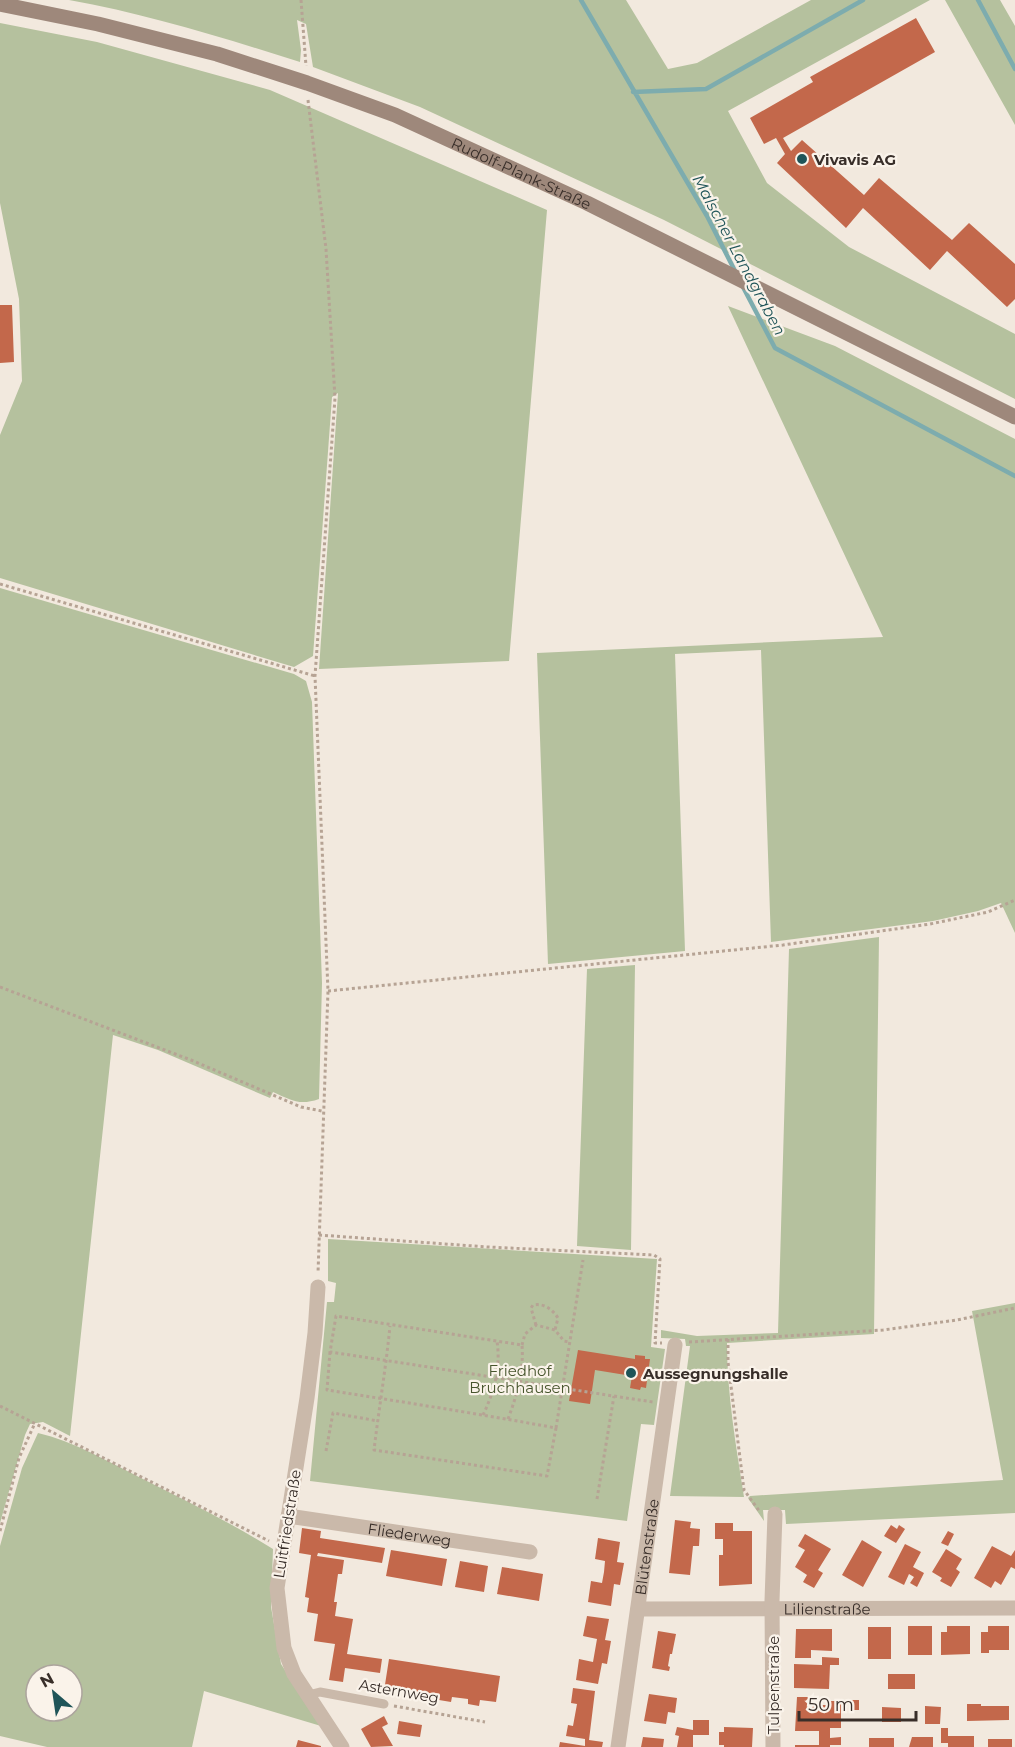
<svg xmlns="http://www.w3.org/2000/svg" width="1015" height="1747" viewBox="0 0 1015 1747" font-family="Montserrat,sans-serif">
<rect width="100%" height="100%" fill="#f2e9de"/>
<path fill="#b5c19e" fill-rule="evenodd" d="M69,0H626L668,69L697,63L811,0H930L728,111L767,183L849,247L1015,334V399L664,220L420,107L313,67L306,24L297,20L301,50L300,62C224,38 147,14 69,0Z
M945,0H1000L1015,26V125Z
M0,23L97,42L270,90L547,210L509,661L319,669L338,393L332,397L313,656L294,667L0,578V435L22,381L19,299L0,203Z
M728,306L835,346L1015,439V933L1001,903L978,911L933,921L771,942L761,650L675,654L685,951L548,964L537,653L883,637Z
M0,588L294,674L306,681L312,702L322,983L319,1099C299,1106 291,1100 273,1092L270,1098L158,1050L113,1035L70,1436L43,1422L30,1424L25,1435L0,1523Z
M879,937L874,1334L727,1343C727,1394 736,1446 744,1497L670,1496L690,1346H686L685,1339L661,1338V1330L697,1336L778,1333L789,949Z
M635,965L631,1250L577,1246L587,969Z
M328,1239L657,1259L651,1347L665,1349L654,1425L641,1424L627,1521L310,1481L327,1302H334L336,1283L328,1281Z
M1015,1303V1513L786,1524L785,1510H763L764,1521L748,1498L750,1496L1003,1480L972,1311Z
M38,1433C73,1441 107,1461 139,1477C184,1500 230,1522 273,1549L271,1607L281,1664L321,1726L204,1691L192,1747H47L0,1736V1546L22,1468ZM36,1675H72V1711H36Z"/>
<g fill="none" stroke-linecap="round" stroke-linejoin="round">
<path stroke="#7dacae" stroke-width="4.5" d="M581,0L707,216L735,271
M978,0L1015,69
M633,92L706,89L863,0
M743,287L775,348L1015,476"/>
</g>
<path fill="#c3684b" d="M916,18L935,52L783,138L791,151L802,140L864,195L879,178L952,240L969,223L1015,264V299L1007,307L947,251L930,270L863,208L846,228L777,163L785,154L776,138L764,144L750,118L813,82L810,77Z
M0,305H12L14,362L0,363Z
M578,1350L635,1359V1355L645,1356V1359H650L646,1388L641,1387L640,1390L630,1388L632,1376L595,1370L590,1404L569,1401Z
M675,1520L691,1522L690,1528L700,1529L699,1546H693L690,1575L669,1573Z
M715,1523H733V1531H752V1584L719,1586V1555H723V1539H715Z
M891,1525L897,1529L899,1525L905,1529L896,1543L884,1536Z
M302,1528L321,1531L320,1538L385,1548L382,1563L318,1553L317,1556L344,1560L342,1574H338L334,1602H337L335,1616L353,1619L347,1654L382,1659L380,1673L345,1668L343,1682L329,1680L335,1644L314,1641L318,1614L307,1612L309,1598L305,1597L311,1555L299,1553Z
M948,1531L954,1534L948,1546L941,1543Z
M805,1534L831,1549L818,1570L823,1573L814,1588L803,1582L807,1575L795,1567L805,1550L798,1546Z
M598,1538L620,1542L617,1562L624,1563L620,1585L614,1584L611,1606L588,1602L591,1581L602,1583L604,1572L605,1561L595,1559Z
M862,1540L882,1552L863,1587L842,1575Z
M905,1544L921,1552L913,1567L924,1573L917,1587L910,1583L914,1577L909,1574L904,1585L888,1577Z
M992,1546L1011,1556L1015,1550V1569L1011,1567L1001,1585L995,1581L991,1588L974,1578Z
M946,1549L962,1559L956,1569L960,1572L951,1587L940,1581L942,1578L932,1572Z
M391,1550L447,1559L442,1586L386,1576Z
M460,1561L488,1566L484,1592L455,1587Z
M502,1567L543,1574L539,1601L497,1594Z
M587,1616L609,1619L605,1640L611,1641L607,1664L602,1663L598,1684L576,1680L579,1659L593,1662L597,1639L583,1636Z
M908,1626H932V1655H908Z
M947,1626H970V1654L941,1655V1632H947Z
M988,1626H1009V1650H989V1653H981V1632H988Z
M868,1627H891V1659H868Z
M796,1629H832V1651L811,1650V1658H795Z
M658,1631L676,1634L672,1654H670L668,1666L670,1667L669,1671L652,1668Z
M822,1657L839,1658V1665H830L829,1689L794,1688V1664L822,1665Z
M389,1659L500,1676L496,1702L480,1700L479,1706L468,1704V1699L452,1697L451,1702L439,1700L440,1695L424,1692L423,1697L412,1696L413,1690L396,1687L395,1692L384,1691Z
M888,1674H915V1689H888Z
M573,1688L595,1691L589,1740L603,1742L602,1747H559L560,1742L585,1746V1739L566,1736L568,1725L573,1726L577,1704L571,1703Z
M649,1694L677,1698L675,1713L668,1712L666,1724L644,1721Z
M797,1697H811V1705H830V1701H841V1728H830V1738L841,1737V1745H830V1747H795V1745H819V1731H795Z
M852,1700H859V1710H852Z
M967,1704H981V1706H1009V1720L967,1721Z
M925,1706L941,1707L940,1724H925Z
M882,1707L901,1708V1722H882Z
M384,1716L388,1724L382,1727L393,1746L371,1747L361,1729Z
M693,1720H709V1735H693V1747H677L679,1736L675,1735L677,1727L693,1730Z
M399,1721L422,1725L420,1737L397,1734Z
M724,1727L753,1728L752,1747H724V1745H719V1732H724Z
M941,1728H948V1736H974V1747H948V1743H941Z
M643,1737L664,1739L663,1747H641Z
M912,1737H933V1747H909Z
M869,1738H894V1747H869Z
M988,1739H1012V1747H988Z
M298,1740L321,1746V1747H296Z"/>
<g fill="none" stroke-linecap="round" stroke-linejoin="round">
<path stroke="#b6a394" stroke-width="3" stroke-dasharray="3 3" stroke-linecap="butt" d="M301,0L306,66
M308,100L326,249L335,398L315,676L328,991L318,1273
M0,584L315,676
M0,987L191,1060L301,1107L322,1111
M328,991L783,945L930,924L988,912L1015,900
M319,1235L488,1247L654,1255L660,1259L655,1343H662
M536,1325L531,1308L533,1305C544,1303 552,1309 558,1318L555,1330
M728,1339V1362L744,1490L760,1512
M689,1342L883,1330L957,1320L1015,1308
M522,1345L525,1334L536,1325L555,1330L564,1341L569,1342
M330,1352L327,1390C403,1402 480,1414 556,1428L547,1476L374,1450C379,1408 386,1367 390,1326
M0,1406L269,1541
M483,1415C494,1392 501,1367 497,1341
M508,1419C517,1395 524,1371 522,1345L336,1316L330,1352C438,1368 546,1386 653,1402
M556,1428L583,1260
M326,1451L333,1413L378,1421
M597,1499L614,1396
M0,1531L19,1458L35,1423
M394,1706L485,1722"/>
<path stroke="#cab9aa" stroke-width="9" d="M308,1695L320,1692L384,1704"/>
<g stroke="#cab9aa" stroke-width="15">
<path d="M318,1287L315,1333L307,1398L277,1588L284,1648L294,1674L342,1747"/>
<path id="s1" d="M288,1516L530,1552"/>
<path id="s2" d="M638,1609L1015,1608"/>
<path id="s3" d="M618,1747L675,1345"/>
<path d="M773,1747L772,1601L775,1514"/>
</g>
<path stroke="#9e887b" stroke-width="15" id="s4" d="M0,4L98,24L217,54L307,83L395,115L587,203L1015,417"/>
</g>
<g fill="#1f5458" stroke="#faf3ea" stroke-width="2">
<circle cx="802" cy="159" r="6"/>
<circle cx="631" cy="1373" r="6"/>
</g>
<g text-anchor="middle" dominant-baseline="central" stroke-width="4.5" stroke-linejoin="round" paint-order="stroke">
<g font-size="15" font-weight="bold" fill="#382e29" stroke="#faf3ea" text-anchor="start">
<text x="814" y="159">Vivavis AG</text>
<text x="643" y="1373">Aussegnungshalle</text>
</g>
<g font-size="15" fill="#382e29" stroke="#faf3ea">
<text stroke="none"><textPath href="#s4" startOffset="550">Rudolf-Plank-Straße</textPath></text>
<text transform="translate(287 1524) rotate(-81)">Luitfriedstraße</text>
<text stroke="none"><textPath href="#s1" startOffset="123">Fliederweg</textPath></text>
<text stroke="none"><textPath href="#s3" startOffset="202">Blütenstraße</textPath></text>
<text stroke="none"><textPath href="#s2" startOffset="189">Lilienstraße</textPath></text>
<text transform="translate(773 1685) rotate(-90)">Tulpenstraße</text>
<text transform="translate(399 1691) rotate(10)">Asternweg</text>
</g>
<g font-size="15" fill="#47552d" stroke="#faf3ea">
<text x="520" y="1370">Friedhof<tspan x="520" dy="17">Bruchhausen</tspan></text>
</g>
<g font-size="16" font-style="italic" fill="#1f5458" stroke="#faf3ea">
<text transform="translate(739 255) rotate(62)">Malscher Landgraben</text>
</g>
</g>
<g transform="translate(54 1693) rotate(331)"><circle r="28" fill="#faf3ea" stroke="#aca49d" stroke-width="1.5"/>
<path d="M0-4.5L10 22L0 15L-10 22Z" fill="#1f5458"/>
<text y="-9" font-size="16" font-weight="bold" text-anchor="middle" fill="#382e29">N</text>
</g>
<path d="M799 1711v9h117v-9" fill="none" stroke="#382e29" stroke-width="3"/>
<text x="808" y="1711" font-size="18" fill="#382e29" stroke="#faf3ea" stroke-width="4.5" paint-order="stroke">50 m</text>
</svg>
